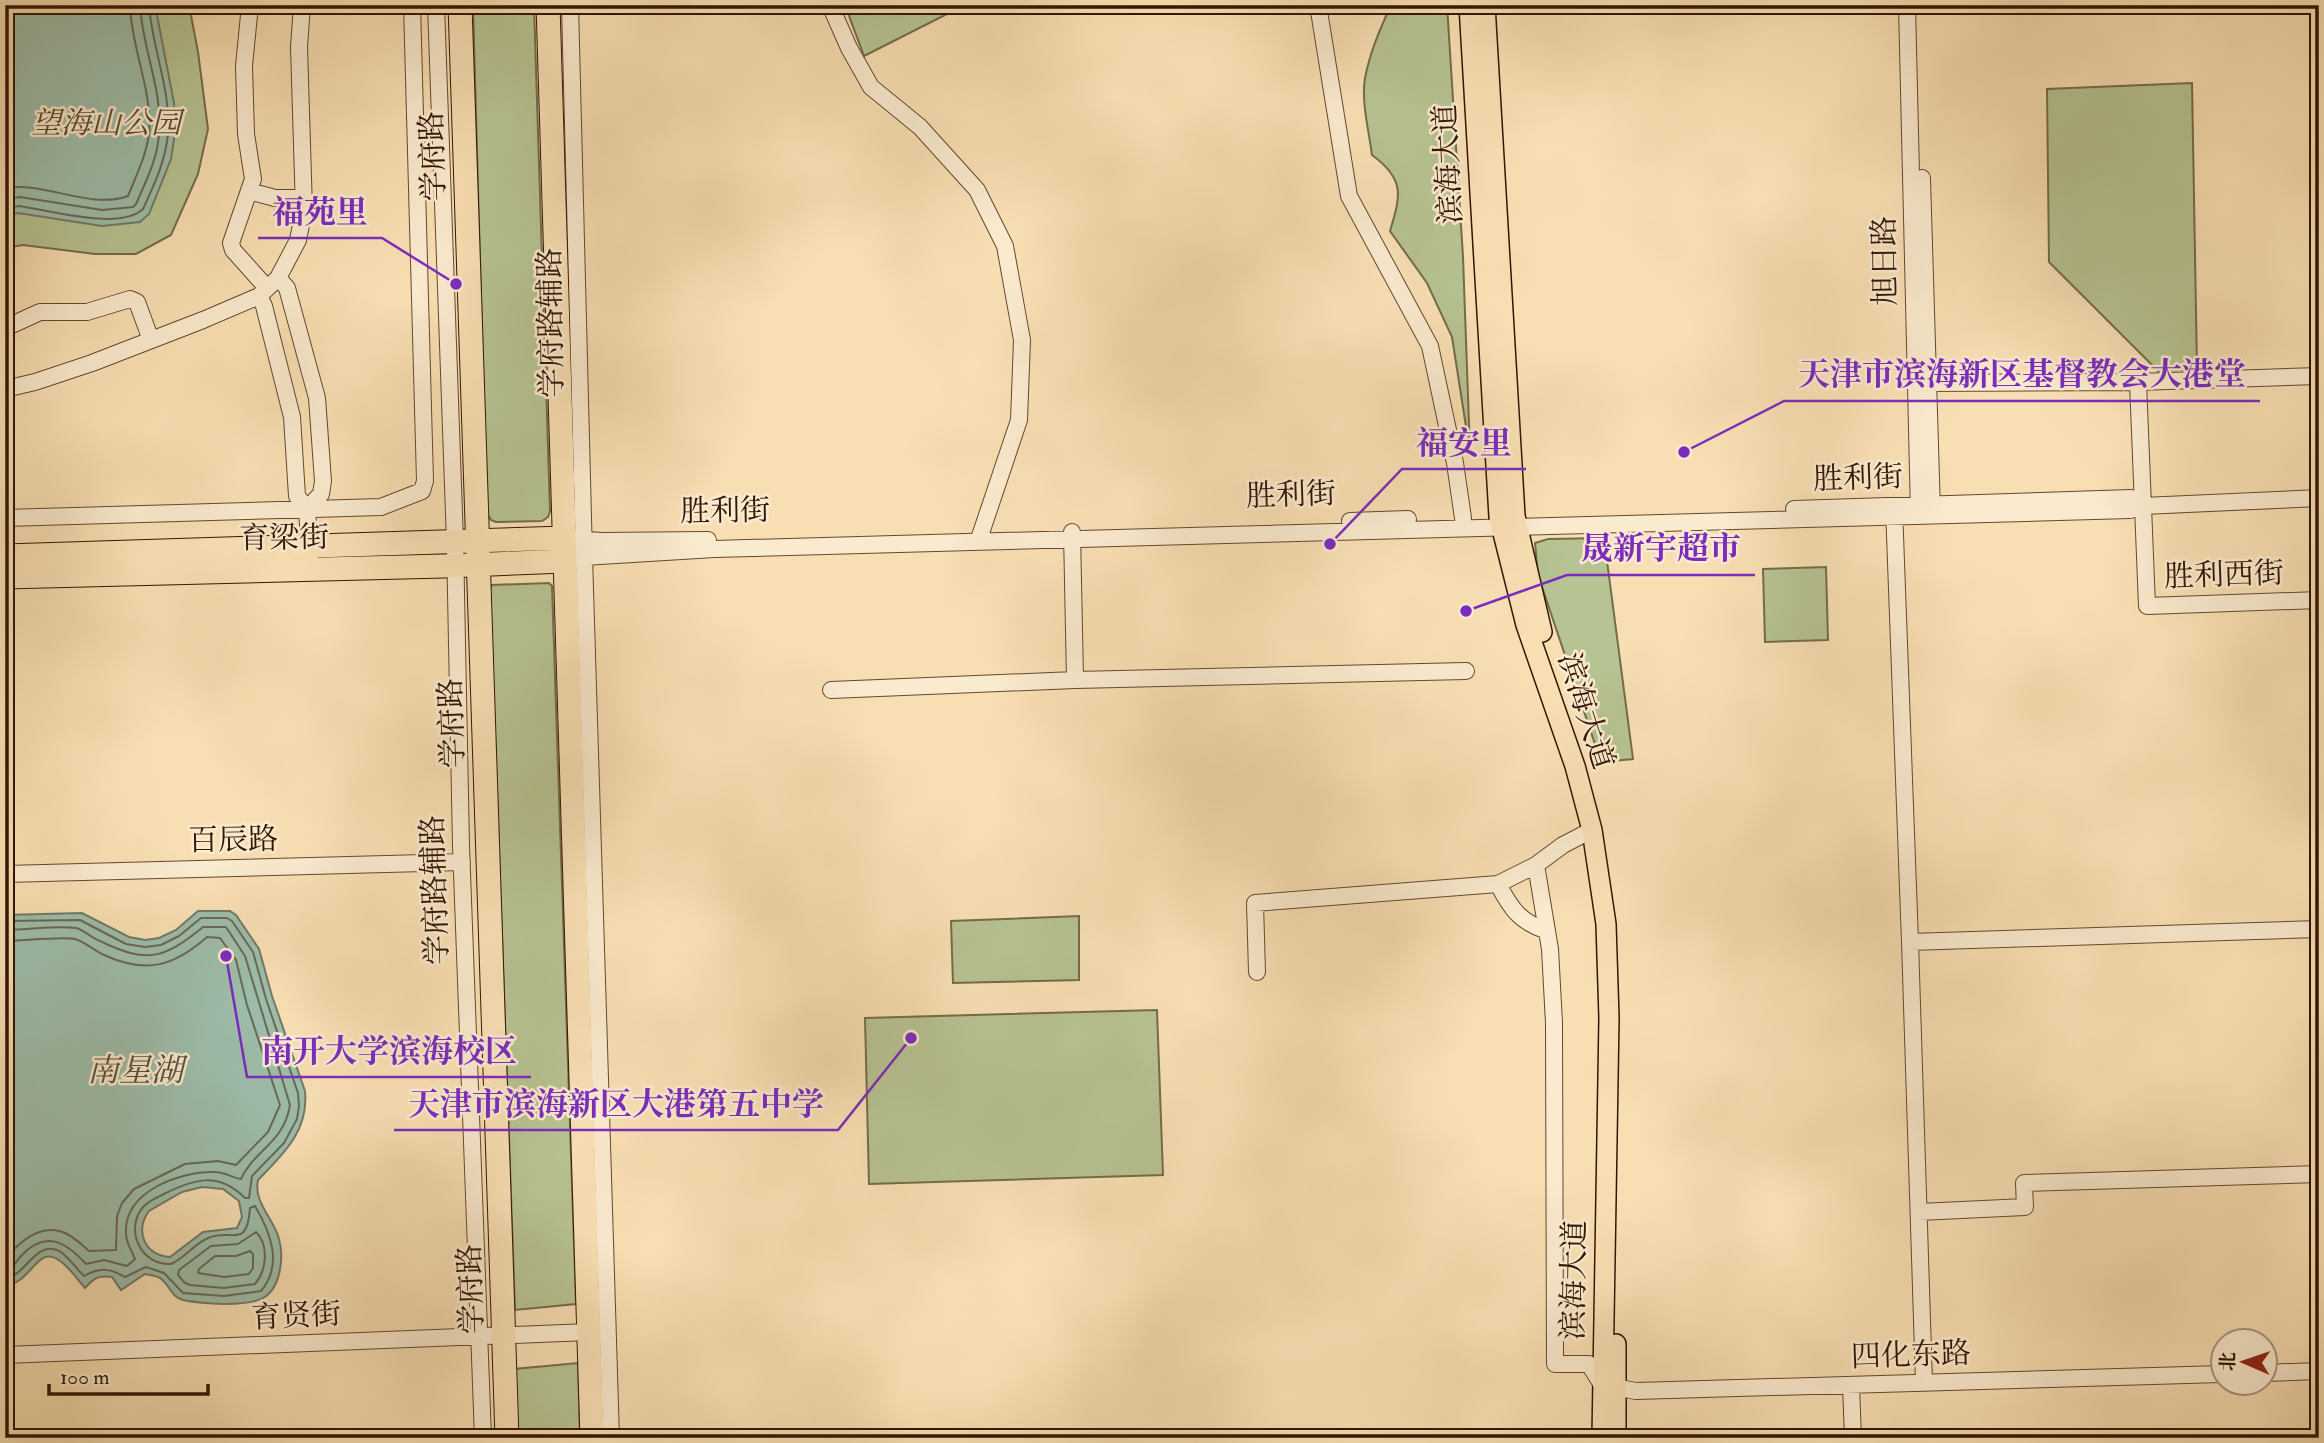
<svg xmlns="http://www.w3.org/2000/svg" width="2324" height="1443" viewBox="0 0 2324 1443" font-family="'IM FELL Double Pica','Noto Serif SC',serif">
<rect width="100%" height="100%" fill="#f8dfb3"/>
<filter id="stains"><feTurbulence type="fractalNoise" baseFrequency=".00286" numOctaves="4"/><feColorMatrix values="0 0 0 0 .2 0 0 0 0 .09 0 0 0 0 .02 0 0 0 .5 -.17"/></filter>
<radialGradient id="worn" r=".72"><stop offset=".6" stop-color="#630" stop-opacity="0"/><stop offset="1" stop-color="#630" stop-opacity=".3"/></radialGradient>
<path fill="#b7c392" stroke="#746c4a" stroke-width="2" d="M5,5H189L198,52L208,129L198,174L171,235L136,254H95L23,245L5,248Z
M473,5H534L550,511L548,517L542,521L496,522L491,520L487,513Z
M845,5H962L963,6L864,56Z
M1391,5H1447L1463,257L1470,452L1452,337L1427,283L1390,231C1401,195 1405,179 1372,155C1369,131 1361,102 1365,78C1370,52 1380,29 1391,5Z
M2192,83L2197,369L2158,371L2049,262L2047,89Z
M1604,538L1633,759L1601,762L1538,575L1535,543L1548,539Z
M1826,567L1828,640L1765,642L1763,569Z
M549,583L552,586L576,1304L515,1310L490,590L492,585Z
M1079,916V980L953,983L951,921Z
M1157,1010L1163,1175L869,1184L865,1018Z
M578,1363L580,1438H516L514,1369Z"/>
<path fill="#9dbdaa" stroke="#727a67" stroke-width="2" fill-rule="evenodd" d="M5,5H155L174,103L175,133L171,159L149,214L140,222L102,226L18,213L5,215Z
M198,911H230L236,915L259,949L272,996L305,1091C309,1131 283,1154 258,1180C253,1202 274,1219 279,1239C284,1257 281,1288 263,1298C246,1307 202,1304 183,1300C171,1297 170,1285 160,1278C156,1276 149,1275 145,1274L121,1290L112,1277C98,1275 94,1278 85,1288C76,1278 69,1266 57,1259C37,1246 30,1285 5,1285V915L82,913L129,937L145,940L159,938L176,930ZM202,1187L223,1189L239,1201L242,1217L237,1228L203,1232L170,1257C145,1256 134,1231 149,1211L182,1192Z"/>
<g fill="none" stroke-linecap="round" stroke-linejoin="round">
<path stroke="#686956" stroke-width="2" d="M5,188C45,181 89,210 128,196C136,176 146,156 149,134C153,91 131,48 130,5
M5,199L20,197L102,210L133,207L136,204C146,181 158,158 159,133C163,90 142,48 140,5
M5,208L19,206C48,210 120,231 143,209C154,185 166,160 168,133C171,90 152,48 149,5
M5,921L80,920L126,944L145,947L161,945L179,936L201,918H227L232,921L253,952L266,999L298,1093L299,1106L297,1119L284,1143L252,1176L249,1198H245C218,1171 193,1179 162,1195C154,1199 145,1203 140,1211C126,1235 143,1265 171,1264C185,1258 194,1244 208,1238C232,1228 247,1250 250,1208L255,1206C271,1233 283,1265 261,1291L224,1296L183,1293L164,1273L146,1267L125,1277C110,1268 100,1267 84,1276C76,1268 70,1259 61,1252C36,1237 26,1277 5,1278
M5,930C28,930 54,925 76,928C84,930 92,938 100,941C147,964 164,959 203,927H226L245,956L290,1105C284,1143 254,1150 241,1179C232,1178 225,1172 215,1172C181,1171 123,1191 126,1234C126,1243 132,1251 135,1259L127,1266L104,1260L86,1264C65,1241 45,1230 21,1256C16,1262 14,1268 5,1269
M5,941C21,941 63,936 75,939C85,942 95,951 104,955C146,974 173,967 207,937L220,938L236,960L247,1005L280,1105L268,1132L236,1165L218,1161L185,1164L134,1189L122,1203L117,1216L116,1250L89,1251C82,1245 75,1238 67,1234C42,1221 20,1241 5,1259
M256,1232C269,1245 267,1270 255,1284L224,1288L190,1285L185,1283L178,1275L179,1270L211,1246L238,1244Z
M250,1251L253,1254V1268L249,1274L224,1277L198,1273L199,1269L215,1256H236Z"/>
<defs>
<path id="minor" d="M250,5L244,66L246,134L253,179L231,243L233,250L267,288
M436,5L455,542L461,846L483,1438
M570,5L584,557L611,1438
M830,5L849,48L871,87L920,127L977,190L1005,246L1022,340L1019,420L978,542
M1318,5L1349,196L1430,346L1455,463L1463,518
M1907,5L1919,514
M1922,178L1932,513
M249,191L275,198H303
M278,278L287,288L317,398L323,481L321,494L307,509
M259,296L264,306L292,417L297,496L307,509L310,556
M5,328L40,312H87L130,299L137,302L151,340
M2138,382L2147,606L2319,600
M1919,383L2138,382L2319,376
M5,389L35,382L92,363L203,320L259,296L278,278L298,240L304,210L299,47L302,5
M1894,508L1910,942
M1794,509L2131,498L2143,506
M5,518L381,507L422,491L425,481L412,5
M1350,521L1408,519
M1072,532L1075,680
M565,538L601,541L708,540
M565,561L584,557L714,549L2130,510L2143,506L2319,498
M831,690L1075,680L1466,671
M1536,865L1550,949L1554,1023L1555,1364H1589L1602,1385L1636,1391L2222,1374
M5,874L462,862
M1498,884C1511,909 1520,922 1547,931
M1257,972L1255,903L1498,884L1536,865L1563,845L1592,830
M1919,1212L2025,1207L2024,1183L2319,1174
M5,1355L589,1332
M2264,1373L2319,1371
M1924,1383L1910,942L2319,929
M1851,1385L1853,1438"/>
<path id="major" d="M1469,5L1499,517L1526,625L1575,766L1592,830L1606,924L1609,1018L1602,1438
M1485,5L1515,516L1542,632
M1616,1438V1344"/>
<path id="highway" d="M460,5L507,1438
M548,5L592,1438
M5,556L565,538
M5,577L444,566L565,561"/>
</defs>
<use href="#minor" stroke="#64482f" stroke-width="18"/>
<use href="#major" stroke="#321503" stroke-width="22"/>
<use href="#highway" stroke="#321503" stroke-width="25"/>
<use href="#minor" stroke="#faeace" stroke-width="16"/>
<use href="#major" stroke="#f8dfb3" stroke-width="19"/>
<use href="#highway" stroke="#f8dfb3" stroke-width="23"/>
</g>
<g text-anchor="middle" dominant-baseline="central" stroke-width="5" stroke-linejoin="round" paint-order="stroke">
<g font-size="30" font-style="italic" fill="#5a492e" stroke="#faeace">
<text x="106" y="123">望海山公园</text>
</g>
<g font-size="30" fill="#321503" stroke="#faeace">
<text transform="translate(433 156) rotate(-92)">学府路</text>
<text transform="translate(1448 164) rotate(-93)">滨海大道</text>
<text transform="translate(1885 261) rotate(-91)">旭日路</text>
<text transform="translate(551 323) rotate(-91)">学府路辅路</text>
<text transform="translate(1858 478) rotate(-2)">胜利街</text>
<text transform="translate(1291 495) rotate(-2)">胜利街</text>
<text transform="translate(725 511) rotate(-1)">胜利街</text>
<text transform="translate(284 538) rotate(-1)">育梁街</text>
<text transform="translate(2224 575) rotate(-2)">胜利西街</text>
<text transform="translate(1586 711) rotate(72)">滨海大道</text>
<text transform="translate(452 723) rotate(-92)">学府路</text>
<text transform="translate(233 840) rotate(-1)">百辰路</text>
<text transform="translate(435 890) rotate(-92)">学府路辅路</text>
<text transform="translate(1574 1280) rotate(-89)">滨海大道</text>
<text transform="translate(471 1289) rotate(-92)">学府路</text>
<text transform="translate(296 1316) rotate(-3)">育贤街</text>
<text transform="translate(1911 1355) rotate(-2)">四化东路</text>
</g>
<g font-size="32" font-style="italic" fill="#57503d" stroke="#faeace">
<text x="135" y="1071">南星湖</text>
</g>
</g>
<path fill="none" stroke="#7b2cbf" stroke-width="2.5" d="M456 284L382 238H258M1684 452L1784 401H2260M1330 544L1402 469H1526M1466 611L1567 575H1755M226 956L247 1077H531M911 1038L838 1130H394"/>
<g fill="#7b2cbf" stroke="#faeace" stroke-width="2.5">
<circle cx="456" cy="284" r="7"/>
<circle cx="1684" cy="452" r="7"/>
<circle cx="1330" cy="544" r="7"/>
<circle cx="1466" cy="611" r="7"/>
<circle cx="226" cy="956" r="7"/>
<circle cx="911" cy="1038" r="7"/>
</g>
<g font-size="32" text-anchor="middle" font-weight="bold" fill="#7b2cbf" stroke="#faeace" stroke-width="5" stroke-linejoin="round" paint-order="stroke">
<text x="320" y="223">福苑里</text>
<text x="2022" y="385">天津市滨海新区基督教会大港堂</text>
<text x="1464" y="454">福安里</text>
<text x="1661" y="559">晟新宇超市</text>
<text x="389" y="1062">南开大学滨海校区</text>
<text x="616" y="1115">天津市滨海新区大港第五中学</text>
</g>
<rect width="2324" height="1443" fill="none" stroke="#f8dfb3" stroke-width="28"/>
<rect x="7" y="7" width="2310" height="1429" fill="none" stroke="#321503" stroke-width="3.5"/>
<rect x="14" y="14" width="2296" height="1415" fill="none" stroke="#321503" stroke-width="2"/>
<g transform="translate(2244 1362) rotate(272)"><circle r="33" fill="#faeace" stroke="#aa957d" stroke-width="2"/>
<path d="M0-5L12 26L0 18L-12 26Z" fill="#8f2418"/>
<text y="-10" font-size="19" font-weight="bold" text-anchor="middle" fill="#321503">北</text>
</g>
<path d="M49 1384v10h159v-10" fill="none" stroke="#321503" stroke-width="3.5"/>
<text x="60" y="1384" font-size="21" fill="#321503" stroke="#faeace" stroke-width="5" paint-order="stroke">100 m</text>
<rect width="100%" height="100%" filter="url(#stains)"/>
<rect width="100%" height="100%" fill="url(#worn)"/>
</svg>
